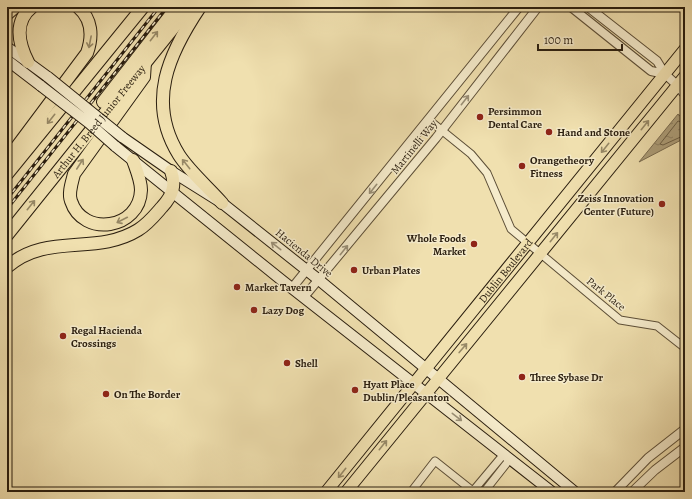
<svg xmlns="http://www.w3.org/2000/svg" width="692" height="499" viewBox="0 0 692 499" font-family="Alegreya,serif">
<defs>
<pattern id="water-ripples" width="26" height="14" patternUnits="userSpaceOnUse"><rect width="26" height="14" fill="#ad9e79"/><path d="M2 4q2-2 4 0t4 0M15 11q2-2 4 0t4 0" fill="none" stroke="#8d8062"/></pattern>
</defs>
<rect width="100%" height="100%" fill="#f0e0af"/>
<filter id="stains"><feTurbulence type="fractalNoise" baseFrequency=".005" numOctaves="4"/><feColorMatrix values="0 0 0 0 .2 0 0 0 0 .09 0 0 0 0 .02 0 0 0 .5 -.17"/></filter>
<radialGradient id="worn" r=".72"><stop offset=".6" stop-color="#630" stop-opacity="0"/><stop offset="1" stop-color="#630" stop-opacity=".3"/></radialGradient>
<path fill="url(#water-ripples)" stroke="#796b4f" d="M678,114L685,120V138L639,162Z"/>
<g fill="none" stroke-linecap="round" stroke-linejoin="round">
<path stroke="#6c5e44" stroke-width="1" d="M685,123L678,121L660,144L663,145L685,135"/>
<defs>
<path id="minor" d="M429,120L471,154L487,173L511,229L620,320L657,326L685,348
M473,491L504,454
M411,492L435,461L474,492
M484,492L510,459"/>
<path id="tertiary" d="M571,7L651,71L665,74
M588,7L657,61L665,74L677,85L685,95
M292,288L519,7
M304,297L436,138L538,7
M615,492L648,458L685,429
M632,492L655,470L685,447"/>
<path id="secondary" d="M7,47L48,77
M7,60L41,86
M122,137L171,171L222,203L319,280L575,492
M115,146L284,282L552,492"/>
<g id="primary">
<path id="s1" d="M326,492L685,49"/>
<path d="M346,492L685,76"/>
</g>
<g id="motorway">
<path d="M200,7C169,53 146,102 179,155C190,172 208,187 222,203"/>
<path d="M7,14L15,7"/>
<path d="M28,62C19,44 13,22 32,7"/>
<path d="M103,102L177,7"/>
<path d="M7,160L87,53C93,36 92,19 78,7"/>
<path d="M133,160C136,169 141,180 141,190C140,229 83,238 71,201C68,193 72,182 74,174L144,77L145,62"/>
<path d="M7,174L143,7"/>
<path id="s2" d="M7,235L190,7"/>
<path d="M7,267C47,232 96,256 138,230C148,224 155,215 162,207C173,195 176,185 171,171"/>
</g>
</defs>
<use href="#minor" stroke="#5c4e37" stroke-width="9"/>
<use href="#tertiary" stroke="#5c4e37" stroke-width="10"/>
<use href="#secondary" stroke="#2a1e0f" stroke-width="12"/>
<use href="#primary" stroke="#2a1e0f" stroke-width="13"/>
<use href="#motorway" stroke="#2a1e0f" stroke-width="14"/>
<use href="#minor" stroke="#f5ebcb" stroke-width="7"/>
<use href="#tertiary" stroke="#f5ebcb" stroke-width="8"/>
<use href="#secondary" stroke="#f5ebcb" stroke-width="10"/>
<use href="#primary" stroke="#f0e0af" stroke-width="11"/>
<use href="#motorway" stroke="#f0e0af" stroke-width="12"/>
<defs>
<path id="rail" d="M7,199L159,7
M7,209L167,7"/>
</defs>
<use href="#rail" stroke="#2a1e0f" stroke-width="3"/>
<use href="#rail" stroke="#f5ebcb" stroke-width="1.5" stroke-dasharray="4.5" stroke-linecap="butt"/>
<defs>
<path id="secondary-bridge" d="M48,77L122,137
M41,86L89,123L115,146"/>
</defs>
<use href="#secondary-bridge" stroke="#2a1e0f" stroke-width="12" stroke-linecap="butt"/>
<use href="#secondary-bridge" stroke="#f5ebcb" stroke-width="10"/>
</g>
<defs><path id="oneway-shaft" d="M-6 0H5M1.5-3L5.5 0L1.5 3" fill="none" stroke-width="1.6" stroke-linecap="round" stroke-linejoin="round"/></defs>
<g stroke="#978967">
<use href="#oneway-shaft" transform="translate(154 36) rotate(-52)"/>
<use href="#oneway-shaft" transform="translate(90 42) rotate(101)"/>
<use href="#oneway-shaft" transform="translate(51 119) rotate(129)"/>
<use href="#oneway-shaft" transform="translate(645 125) rotate(-51)"/>
<use href="#oneway-shaft" transform="translate(605 148) rotate(129)"/>
<use href="#oneway-shaft" transform="translate(80 164) rotate(-57)"/>
<use href="#oneway-shaft" transform="translate(186 164) rotate(-129)"/>
<use href="#oneway-shaft" transform="translate(31 205) rotate(-51)"/>
<use href="#oneway-shaft" transform="translate(122 220) rotate(153)"/>
<use href="#oneway-shaft" transform="translate(554 237) rotate(-51)"/>
<use href="#oneway-shaft" transform="translate(463 348) rotate(-50)"/>
<use href="#oneway-shaft" transform="translate(383 445) rotate(-51)"/>
<use href="#oneway-shaft" transform="translate(342 473) rotate(129)"/>
</g>
<g stroke="#9a8f76">
<use href="#oneway-shaft" transform="translate(465 100) rotate(-52)"/>
<use href="#oneway-shaft" transform="translate(373 189) rotate(129)"/>
<use href="#oneway-shaft" transform="translate(276 246) rotate(-142)"/>
<use href="#oneway-shaft" transform="translate(344 250) rotate(-51)"/>
<use href="#oneway-shaft" transform="translate(457 417) rotate(38)"/>
</g>
<g fill="#8f2418" stroke="#f5ebcb" stroke-width="1.5">
<circle cx="480" cy="117" r="4"/>
<circle cx="549" cy="132" r="4"/>
<circle cx="522" cy="166" r="4"/>
<circle cx="662" cy="204" r="4"/>
<circle cx="474" cy="244" r="4"/>
<circle cx="354" cy="270" r="4"/>
<circle cx="237" cy="287" r="4"/>
<circle cx="254" cy="310" r="4"/>
<circle cx="63" cy="336" r="4"/>
<circle cx="287" cy="363" r="4"/>
<circle cx="522" cy="377" r="4"/>
<circle cx="355" cy="390" r="4"/>
<circle cx="106" cy="394" r="4"/>
</g>
<g text-anchor="middle" dominant-baseline="central" stroke-width="3" stroke-linejoin="round" paint-order="stroke">
<g font-size="11" font-weight="bold" fill="#2a1e0f" stroke="#f5ebcb" text-anchor="start">
<text x="488" y="111">Persimmon<tspan x="488" dy="13">Dental Care</tspan></text>
<text x="557" y="132">Hand and Stone</text>
<text x="530" y="160">Orangetheory<tspan x="530" dy="13">Fitness</tspan></text>
<text x="654" y="198" text-anchor="end">Zeiss Innovation<tspan x="654" dy="13">Center (Future)</tspan></text>
<text x="466" y="238" text-anchor="end">Whole Foods<tspan x="466" dy="13">Market</tspan></text>
<text x="362" y="270">Urban Plates</text>
<text x="245" y="287">Market Tavern</text>
<text x="262" y="310">Lazy Dog</text>
<text x="71" y="330">Regal Hacienda<tspan x="71" dy="13">Crossings</tspan></text>
<text x="295" y="363">Shell</text>
<text x="530" y="377">Three Sybase Dr</text>
<text x="363" y="384">Hyatt Place<tspan x="363" dy="13">Dublin/Pleasanton</tspan></text>
<text x="114" y="394">On The Border</text>
</g>
<g font-size="11" fill="#2a1e0f" stroke="#f5ebcb">
<text stroke="none"><textPath href="#s2" startOffset="146">Arthur H. Breed Junior Freeway</textPath></text>
<text transform="translate(414 147) rotate(-51)">Martinelli Way</text>
<text transform="translate(304 253) rotate(39)">Hacienda Drive</text>
<text stroke="none"><textPath href="#s1" startOffset="285">Dublin Boulevard</textPath></text>
<text transform="translate(606 294) rotate(39)">Park Place</text>
</g>
</g>
<rect width="692" height="499" fill="none" stroke="#f0e0af" stroke-width="24"/>
<rect x="8" y="8" width="676" height="483" fill="none" stroke="#2a1e0f" stroke-width="2"/>
<rect x="12" y="12" width="668" height="475" fill="none" stroke="#2a1e0f"/>
<path d="M538 44v6h84v-6" fill="none" stroke="#2a1e0f" stroke-width="2"/>
<text x="544" y="44" font-size="12" fill="#2a1e0f" stroke="#f5ebcb" stroke-width="3" paint-order="stroke">100 m</text>
<rect width="100%" height="100%" filter="url(#stains)"/>
<rect width="100%" height="100%" fill="url(#worn)"/>
</svg>
